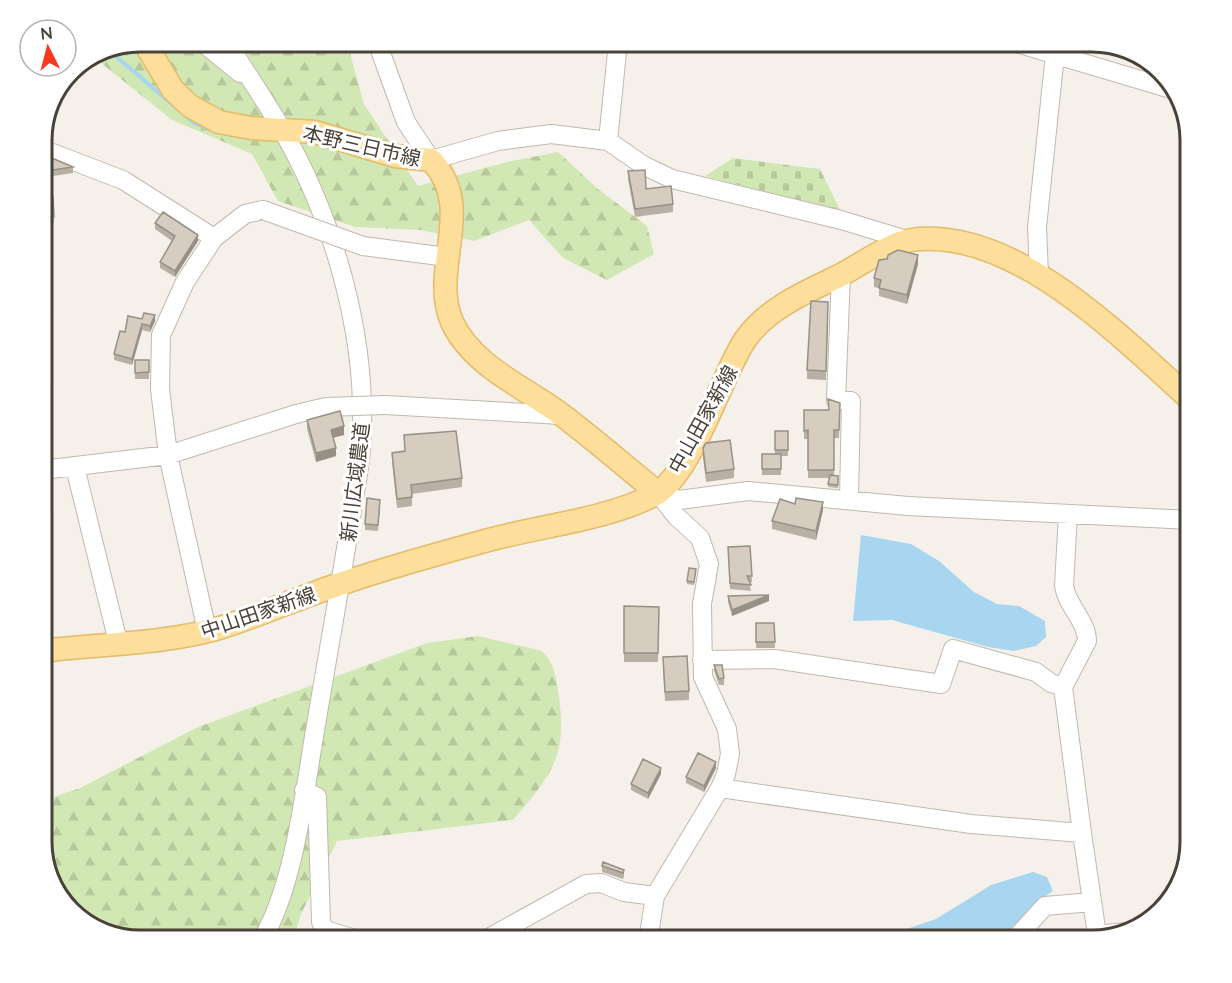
<svg xmlns="http://www.w3.org/2000/svg" width="1232" height="983" viewBox="0 0 1232 983" font-family="Lato,'Noto Sans JP',sans-serif">
<defs>
<pattern id="forest-firs" width="22" height="20" patternUnits="userSpaceOnUse" patternTransform="scale(1.5)"><rect width="22" height="20" fill="#d2e8b4"/><path d="M5 1l3.5 6h-7zM16 11l3.5 6h-7z" fill="#b6c89c"/></pattern>
<pattern id="cemetery-stones" width="16" height="16" patternUnits="userSpaceOnUse" patternTransform="scale(1.5)"><rect width="16" height="16" fill="#d2e8b4"/><path d="M2 7V4a2 2 0 0 1 4 0v3zM10 15v-3a2 2 0 0 1 4 0v3z" fill="#b6c89c"/></pattern>
</defs>
<rect width="100%" height="100%" fill="#f5f1ea"/>
<path fill="url(#forest-firs)" d="M140,42H347L364,104L418,186L507,162L558,152L598,189L647,226L654,254L607,280L563,258L529,220L474,241L421,230L355,227L278,201L252,154L172,120L96,59Z
M478,636L542,651C553,661 556,676 558,690C568,755 554,772 513,820L337,841L301,914L293,941H140L76,917L52,886L42,849V801L80,788L198,727L427,643Z"/>
<path fill="url(#cemetery-stones)" d="M733,158L820,169L841,212L705,176Z"/>
<path fill="#a8d5f0" d="M861,535L911,544L939,561L974,592L997,604L1019,606L1045,621L1046,637L1036,646L1014,651L988,647L892,620L853,621Z
M1033,872L1047,877L1053,891L1040,900L998,941H872L936,919L991,885Z"/>
<g fill="none" stroke-linecap="round" stroke-linejoin="round">
<path stroke="#a8d5f0" stroke-width="4" d="M112,53L194,123L208,128"/>
<defs>
<path id="minor" d="M202,42L240,73
M227,42C244,70 263,97 280,126C334,218 369,340 361,447C360,470 354,494 351,517C341,582 329,647 318,713C306,778 296,885 261,941
M377,42L406,122L431,160L498,141L551,134L608,141L643,165L672,179L841,220L907,240
M1013,42L1174,90
M608,141L618,42
M42,149L123,180L214,238
M363,246L447,257
M841,274L836,400L851,401L849,499
M1039,275L1037,227L1055,54
M385,405L561,415
M75,467L118,642
M42,470L168,455L296,414
M658,493L679,500L748,491L908,506L1190,520
M1068,514L1064,586C1067,606 1087,621 1087,641L1063,687L1082,833
M207,631L168,455L160,389L161,335L185,282L214,238L245,214L263,210
M702,660L774,659L941,684L953,649L1036,672L1051,683L1063,687
M720,788L971,824L1082,833L1097,935L1135,931
M304,790L317,797L321,922L325,930L362,941
M483,941L586,884L601,883L624,892L655,896
M648,941L655,896L720,788L726,774L730,754L727,729L703,677L702,604L709,564L700,538L676,516L658,493
M1013,941L1045,906L1092,902"/>
<path id="major" d="M144,42L173,90L190,106L219,122L251,128L315,132L395,156L431,160C477,208 429,268 452,322C472,366 526,388 562,415C595,440 626,467 658,493
M42,651C98,644 163,644 216,629C259,616 300,597 343,583C390,567 437,554 485,541C538,526 606,520 654,495C692,475 721,376 745,340C767,308 806,292 839,276C858,266 891,243 911,240C1013,226 1120,336 1190,399"/>
</defs>
<use href="#minor" stroke="#c0b9ad" stroke-width="20"/>
<use href="#major" stroke="#e3bb6a" stroke-width="25"/>
<use href="#minor" stroke="#fff" stroke-width="18"/>
<use href="#major" stroke="#fdde9b" stroke-width="22"/>
<defs>
<path id="minor-bridge" d="M263,210L363,246
M296,414L326,407L385,405"/>
</defs>
<use href="#minor-bridge" stroke="#c0b9ad" stroke-width="20" stroke-linecap="butt"/>
<use href="#minor-bridge" stroke="#fff" stroke-width="18"/>
</g>
<path fill="#b8b0a5" d="M42,155L44,159L73,167V173L46,177L49,197L54,217V223L42,224Z
M628,171L646,189L673,204V212L635,217L628,179Z
M155,223L198,241L175,277L160,268V262L172,241L155,229Z
M918,264L907,304L879,296V288L874,287V278Z
M828,311L826,380L807,379V370Z
M128,316L155,321L150,332L142,330L132,365L114,360V354L125,332Z
M135,360H149V379H135Z
M840,403L839,438H834V476H838V488L828,487L829,478H808V439H804V410H828Z
M307,420L344,435L333,438L336,456L316,462L307,429Z
M775,431H788V456H781V475H762V454H775Z
M404,435L462,478V487L412,494V506L397,508L392,461V453L405,451Z
M703,448L734,469V478L706,482L703,457Z
M795,504L823,510L816,540L772,529V521Z
M380,506L378,531L365,530V524Z
M750,546L752,582H749L751,591L730,589L728,547Z
M696,572L694,585L687,584V581Z
M728,596L769,601L732,616L728,602Z
M624,606L659,607L658,662H624Z
M756,623H774L775,648H756Z
M714,665L724,678V685H719L714,671Z
M663,666L689,691V700L665,701Z
M716,768L704,792L686,783V777Z
M661,774L648,799L631,790V784Z
M602,866L624,870V876L623,879L602,872Z"/>
<path fill="#969086" d="M198,235V241L175,277V271Z
M918,255V264L907,304V295Z
M155,315V321L150,332V326Z
M142,324V330L132,365V359Z
M344,426V435L331,438V430Z
M336,448V456L316,462V453Z
M823,502V510L816,540V531Z
M769,595V601L732,616V610Z
M716,762V768L704,792V786Z
M661,768V774L648,799V793Z"/>
<path fill="#d6cdc0" stroke="#969086" stroke-width="1.5" d="M42,155H44V159L52,158L73,167L46,171L49,197H53L54,217L42,218Z
M645,170L646,189L671,186L673,204L635,209L628,171Z
M163,212L198,235L175,271L160,262L175,236L155,223Z
M898,250L918,255L907,295L879,288L881,280L874,278L879,260L887,259L888,255Z
M811,301L828,302L826,371L807,370Z
M144,313L155,315L150,326L142,324L132,359L114,354L120,331L125,332L128,316L142,319Z
M135,360H149V372L135,373Z
M828,399L840,403L839,430H834V470H808V430L804,431V410H829Z
M340,411L344,426L331,430L336,448L316,453L307,420Z
M456,431L462,478L411,485L412,497L397,499L392,453L405,451L404,435Z
M775,431H788V450H775Z
M730,440L734,469L706,473L703,448L706,443Z
M762,454H781V469H762Z
M830,475L838,476V485L828,484Z
M367,498L380,500L378,525L365,524Z
M796,498L823,502L816,531L772,521L780,499L795,504Z
M750,546L752,576H747L751,585L730,583L728,547Z
M689,568L696,569L694,582L687,581Z
M769,595L732,610L728,596Z
M624,606L659,607L658,653H624Z
M756,623H774L775,642H756Z
M687,656L689,691L665,692L663,657Z
M714,665H722L724,678L719,679Z
M698,753L716,762L704,786L686,777Z
M643,759L661,768L648,793L631,784Z
M603,862L624,870L623,873L602,866Z"/>
<g text-anchor="middle" dominant-baseline="central" stroke-width="6" stroke-linejoin="round" paint-order="stroke">
<g font-size="20" fill="#494238" stroke="#fff">
<text transform="translate(362 145) rotate(13)">本野三日市線</text>
<text transform="translate(702 419) rotate(-61)">中山田家新線</text>
<text transform="translate(354 482) rotate(-83)">新川広域農道</text>
<text transform="translate(258 612) rotate(-19)">中山田家新線</text>
</g>
</g>
<path d="M0 0H1232V983H0ZM140 52H1092A88 88 0 0 1 1180 140V842A88 88 0 0 1 1092 930H140A88 88 0 0 1 52 842V140A88 88 0 0 1 140 52Z" fill="#fff" fill-rule="evenodd"/>
<path fill="none" stroke="#494238" stroke-width="3" d="M140 52H1092A88 88 0 0 1 1180 140V842A88 88 0 0 1 1092 930H140A88 88 0 0 1 52 842V140A88 88 0 0 1 140 52Z"/>
<g transform="translate(48 48) rotate(354)"><circle r="28" fill="#ffffff" stroke="#b6b3af" stroke-width="1.5"/>
<path d="M0-4.5L10 22L0 15L-10 22Z" fill="#f7381f"/>
<text y="-9" font-size="16" font-weight="bold" text-anchor="middle" fill="#494238">N</text>
</g>
</svg>
